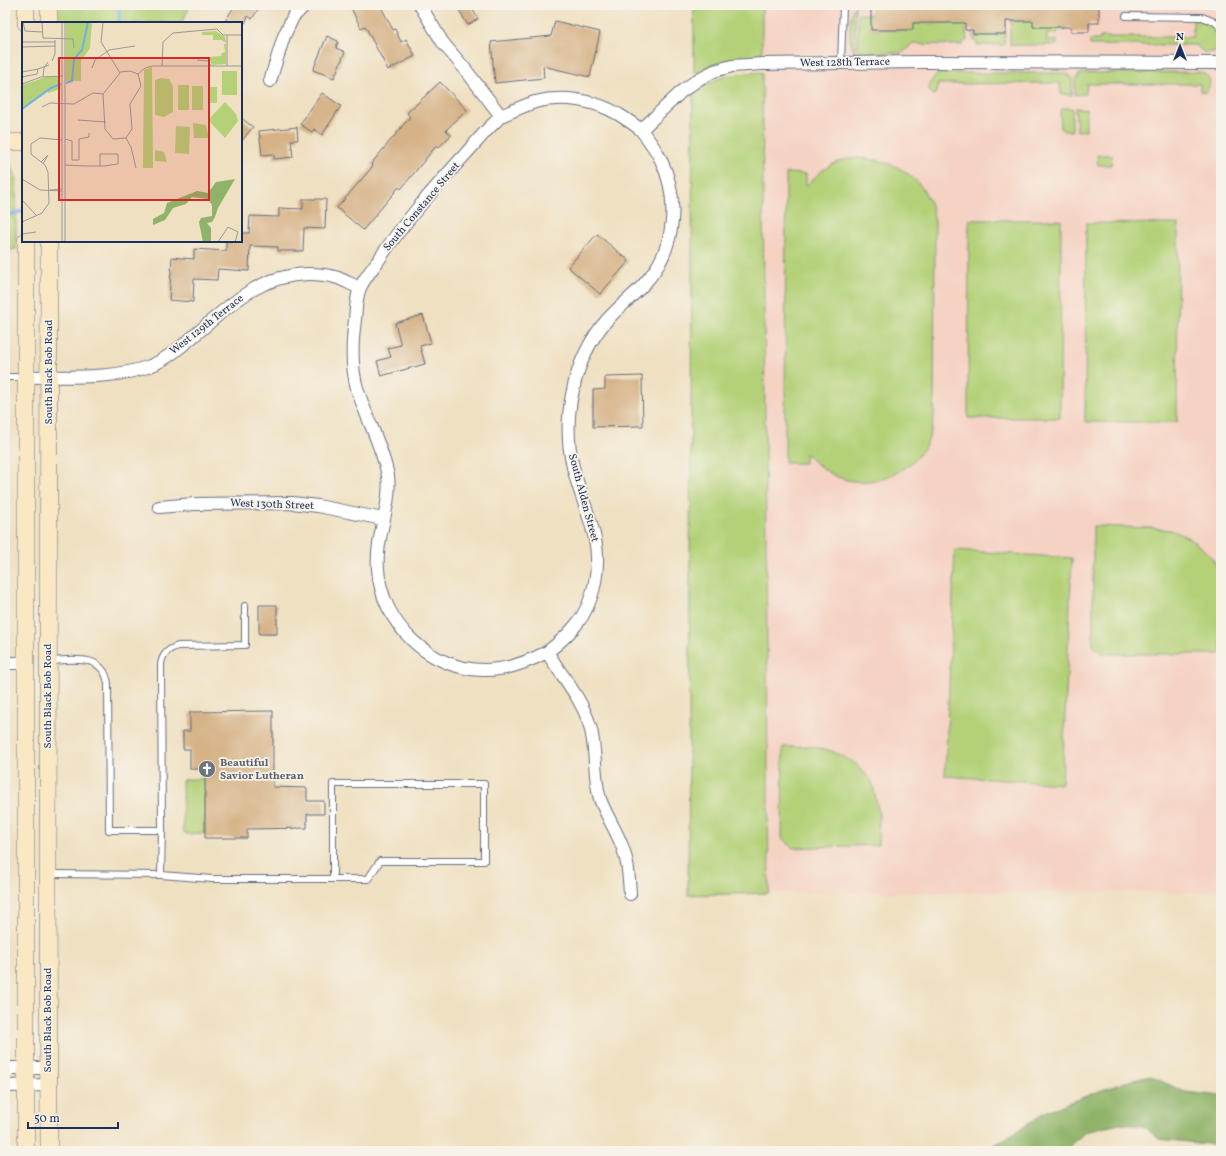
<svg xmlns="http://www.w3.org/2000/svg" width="1226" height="1156" viewBox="0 0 1226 1156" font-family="Vollkorn,serif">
<rect width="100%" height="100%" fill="#f7f3e8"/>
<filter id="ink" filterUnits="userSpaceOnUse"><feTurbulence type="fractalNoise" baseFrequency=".025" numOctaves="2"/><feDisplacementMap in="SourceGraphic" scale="8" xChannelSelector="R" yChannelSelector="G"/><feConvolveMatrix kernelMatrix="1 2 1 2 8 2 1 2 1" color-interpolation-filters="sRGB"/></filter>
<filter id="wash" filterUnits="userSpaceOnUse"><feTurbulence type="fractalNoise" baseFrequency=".012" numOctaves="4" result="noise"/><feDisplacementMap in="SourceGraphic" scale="16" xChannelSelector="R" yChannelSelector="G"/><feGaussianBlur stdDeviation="0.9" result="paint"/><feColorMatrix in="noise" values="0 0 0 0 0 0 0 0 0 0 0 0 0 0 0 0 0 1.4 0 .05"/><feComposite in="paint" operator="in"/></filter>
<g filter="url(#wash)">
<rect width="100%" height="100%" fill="#efe0c1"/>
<path fill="#f5d2c2" d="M762,5H1221V892L769,893Z"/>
<path fill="#b4d178" stroke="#68806b" d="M57,5H190L182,23H57Z
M694,5H762V57L730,59L712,65L694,74Z
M855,5V48L854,52C848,42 849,15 855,5Z
M858,14H871V30H913V23H965L967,41L963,42V45L912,44L902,53H862L858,50Z
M1193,20C1208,20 1222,26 1220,42C1220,46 1220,47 1218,51L1215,52H1203L1196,45H1090V40H1100V37H1193Z
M1011,21H1033L1066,27V30H1057V34H1047V41L1057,40V45H1010V27L1011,26Z
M974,34H1005L1004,45H977V42L974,41Z
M762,72L769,893L688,895L693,92C720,75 732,74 762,72Z
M1200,72C1212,75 1212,86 1205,93L1200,91V84H1087L1086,94L1075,95V78H1078V75H1081V73Z
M941,73H1067V75H1070V78H1072V95L1061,94L1060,83L938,84L937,93L933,95L929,90C930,81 933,76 941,73Z
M1063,108H1072V131H1063L1061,129L1060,111Z
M1075,108L1086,109V130L1077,131Z
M1097,155H1112L1111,165H1098Z
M5,158C12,165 15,171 16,181V249L5,251Z
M852,158C886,158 918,170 931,205C933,211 934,218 935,223L934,417C932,428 930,439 924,448C908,474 871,487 843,479C828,474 816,464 805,453V463H785L786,173L806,174V186C822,170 829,163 852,158Z
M969,220H1061L1060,418H968Z
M1086,223L1178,224L1177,422H1085Z
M1093,526L1152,528L1171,530L1187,537L1201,547L1213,559L1221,576V654H1101L1093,646Z
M955,550L1072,558L1062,784L945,776Z
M809,746L832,751L855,763L872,781L879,814L878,845L793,848L782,838L783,747Z
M185,779H205V833L186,834L183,831L182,781Z"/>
<path fill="#8fb368" stroke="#557163" d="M1150,1076L1185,1092L1221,1096V1149L1218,1145L1159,1139L1143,1126L1120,1124L1085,1132L1065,1151H982L1006,1139L1047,1111L1102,1090L1129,1081Z"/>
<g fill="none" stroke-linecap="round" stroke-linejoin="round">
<path stroke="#71b0e4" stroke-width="3.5" d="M119,23V9L121,5
M5,216L23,211"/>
</g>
<g id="blocks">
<path fill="#d6b287" d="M235,5H261L252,19L248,16L245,23H224Z
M361,5H380L393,30L395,29L401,42L406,39L415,56L388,70L365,26L361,28L352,10Z
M456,5H470L478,19L468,25Z
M871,5H1099V23H1089V32H1071V27H1033V21H1006V34H973V30H965V23H913V30H871Z
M555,21L600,32L590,77L543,66L544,78L495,83L491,42L551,36Z
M327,36L338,41L336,48L345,52L334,78L313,70Z
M440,82L467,110L446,130L451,135L439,147L437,145L401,189L399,187L363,230L337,208L373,166L371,164L410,117L407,113Z
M322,93L341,106L322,135L314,129L312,132L300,124Z
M241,118L253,127L241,142Z
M297,127L298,140H291L293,157L274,159V154L262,155L259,131Z
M303,199H326L325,229L304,228L303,251H278V247L250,246L249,271L218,269L217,280L194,279L193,302L169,300L172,257L194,259V249L226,251V241H241V233H249L250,216L279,217V208L303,209Z
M597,234L629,261L600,294L568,267Z
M423,315L431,343L420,346L425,364L381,376L377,361L391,357L388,348L401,345L395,323Z
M642,376L643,426L593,427V390L605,389V377Z
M259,605H277V634H259Z
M273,711V787L307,788V801H324V814H307V828L247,829V838H205V769H190V749H183V731H190V712Z"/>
</g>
</g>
<g filter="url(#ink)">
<use href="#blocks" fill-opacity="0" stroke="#656d81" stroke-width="1"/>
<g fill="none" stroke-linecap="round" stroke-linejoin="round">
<defs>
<path id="lane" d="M1126,16L1202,17L1215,22L1221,28
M841,63L843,5
M5,377H25
M49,661C72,660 104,653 108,684L109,830H162L161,665C162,654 168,649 178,646L245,645V606
M49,874L161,875L212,879H368L380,861H484V784H333V879
M161,875L162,830"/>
<path id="street" d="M420,5L443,43L465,69L501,116L486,131C449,173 409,214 378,261C372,269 364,279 360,288C356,297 356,310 355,320C352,342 351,367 357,388C366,418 382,445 388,476C392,506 375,537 378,569C381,623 430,671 486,670C508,670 528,662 547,652
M270,81L284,36L293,17L305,5
M501,116C512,111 523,106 535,102C563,95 594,100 618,114C626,119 634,124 641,130L682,91L699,79L714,71L732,66L762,64L921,62L1221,63
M27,377C67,376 112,380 150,366C167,359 182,346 195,335C230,305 259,275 308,274C317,274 329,275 338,278C345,281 353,285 360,288
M159,507L194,504L292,503L318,506L383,519
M5,663H27
M630,894C629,877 628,861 622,846C616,830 606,815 600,799C593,775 597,750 590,726C582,699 562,676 547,652C558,644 567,636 576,625C594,603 601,568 595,539C590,515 579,492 573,467C567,441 567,416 573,390C578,365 590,339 607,320C620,305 638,293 650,277C676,244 679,198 661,160C656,149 648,139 641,130
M5,1068H48
M5,1086L48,1085"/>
<path id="secondary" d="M26,5V23
M49,5V23
M5,142H23
M26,1151V241
M49,1151L48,874L49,241"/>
</defs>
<use href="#lane" stroke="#656d81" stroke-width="8"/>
<use href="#street" stroke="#656d81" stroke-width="14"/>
<use href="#secondary" stroke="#656d81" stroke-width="18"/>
<use href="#lane" stroke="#fff" stroke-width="6"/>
<use href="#street" stroke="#fff" stroke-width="12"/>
<use href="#secondary" stroke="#fae7c3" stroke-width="17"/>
</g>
</g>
<defs>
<symbol id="church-disc" viewBox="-11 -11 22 22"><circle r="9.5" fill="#6b7280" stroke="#f7f3e8"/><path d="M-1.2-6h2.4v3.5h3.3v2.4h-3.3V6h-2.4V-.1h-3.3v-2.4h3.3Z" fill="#fff"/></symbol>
</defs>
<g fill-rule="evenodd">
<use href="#church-disc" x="197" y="759" width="20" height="20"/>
</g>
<g text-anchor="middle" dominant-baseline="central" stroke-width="3.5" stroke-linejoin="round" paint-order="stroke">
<g font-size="11" fill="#1b2f5e" stroke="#f7f3e8">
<text transform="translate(845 63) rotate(-1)">West 128th Terrace</text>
<text transform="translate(422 207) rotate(-50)">South Constance Street</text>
<text transform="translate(207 325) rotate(-38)">West 129th Terrace</text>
<text transform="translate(49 372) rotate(-90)">South Black Bob Road</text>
<text transform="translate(583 498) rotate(75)">South Alden Street</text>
<text transform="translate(272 505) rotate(2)">West 130th Street</text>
<text transform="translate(48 696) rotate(-90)">South Black Bob Road</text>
<text transform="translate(48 1020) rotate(-90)">South Black Bob Road</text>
</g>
<g font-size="11" font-weight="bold" fill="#5b616d" stroke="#f7f3e8" text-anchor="start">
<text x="220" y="763">Beautiful<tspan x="220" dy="13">Savior Lutheran</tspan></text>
</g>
</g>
<g transform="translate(22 22)">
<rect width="220" height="220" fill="#efe0c1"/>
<path d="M44,0H70L68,26L59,39V59H44ZM194,9L203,15L204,21L200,18H191V13H180V10ZM202,22H204V42L190,43L186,35L199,34L200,31L203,30ZM130,45L131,146H121L122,48ZM200,49H215V73H200ZM24,55H37L39,67L26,71V68L0,87V63ZM139,56L147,57L151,64V90L142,95L133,93V58ZM156,63H167V88H156ZM170,64H181V88H170ZM188,65H195V81H187ZM203,80L214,92L216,99L203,116L186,98ZM171,101L184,103L187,116H172ZM154,104L168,105L167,132L153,131ZM133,128L142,130L145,140L133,139Z" fill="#b4d178"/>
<path d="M213,157L196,186L193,195L190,200L185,201L189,206V220H181L177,200L179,196L190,194V183L186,177L170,175L164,182L151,186L143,198L131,203V197L142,191L145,181L175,169L186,171L194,160Z" fill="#8fb368"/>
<path fill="none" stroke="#71b0e4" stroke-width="2" d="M44,61L50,59L52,37L60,28L66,0M0,87L29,66L39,62"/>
<path fill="none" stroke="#9a9999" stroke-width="1" d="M1,0L3,9L20,10M20,0L21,16L51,17L52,26M40,0V220M81,0L79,20L98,51L81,72L83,107L91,117L104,116M205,13V44M0,20H33M0,25L33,24M175,38L186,39L189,44M30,39L33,32V18M140,44L141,20L151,11L195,7L201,13H220M70,46L73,38L87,28L113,24M0,50L16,47M98,50L108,49L116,52L123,46L130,44H220M0,55L15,52L16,47L27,43M21,55L22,46L26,40M0,62L19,55L41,54M20,85L28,81L52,82L71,71L81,72M56,98L84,100M43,117L50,119V138H57V117L67,115V111M19,140L26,133L21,142M43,143L63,144H82L96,142V132H78V144M114,146L109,125L104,116L110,107L108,82L119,64L116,52M0,157L18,168L40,169M28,168L40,167M0,178L14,193M0,200L20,191L27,181L26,150L23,143L9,132V122L18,116L40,118M0,212L14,210M43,220V0M196,220L206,205L216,210L213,220"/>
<path fill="#d62828" fill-opacity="0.15" stroke="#d62828" stroke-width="2" d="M37,36H187V178H37Z"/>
<rect width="220" height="220" fill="none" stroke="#1b2f5e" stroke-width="2"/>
</g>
<rect width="1226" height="1156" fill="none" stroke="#f7f3e8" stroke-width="20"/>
<g transform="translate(1180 46)" stroke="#f7f3e8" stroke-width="3" paint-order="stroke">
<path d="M0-3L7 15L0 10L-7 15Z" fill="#1b2f5e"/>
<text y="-6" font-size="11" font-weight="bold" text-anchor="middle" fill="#1b2f5e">N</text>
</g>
<path d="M28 1122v6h90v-6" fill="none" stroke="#1b2f5e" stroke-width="2"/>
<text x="34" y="1122" font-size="12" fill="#1b2f5e" stroke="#f7f3e8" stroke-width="3" paint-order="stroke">50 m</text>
</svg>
